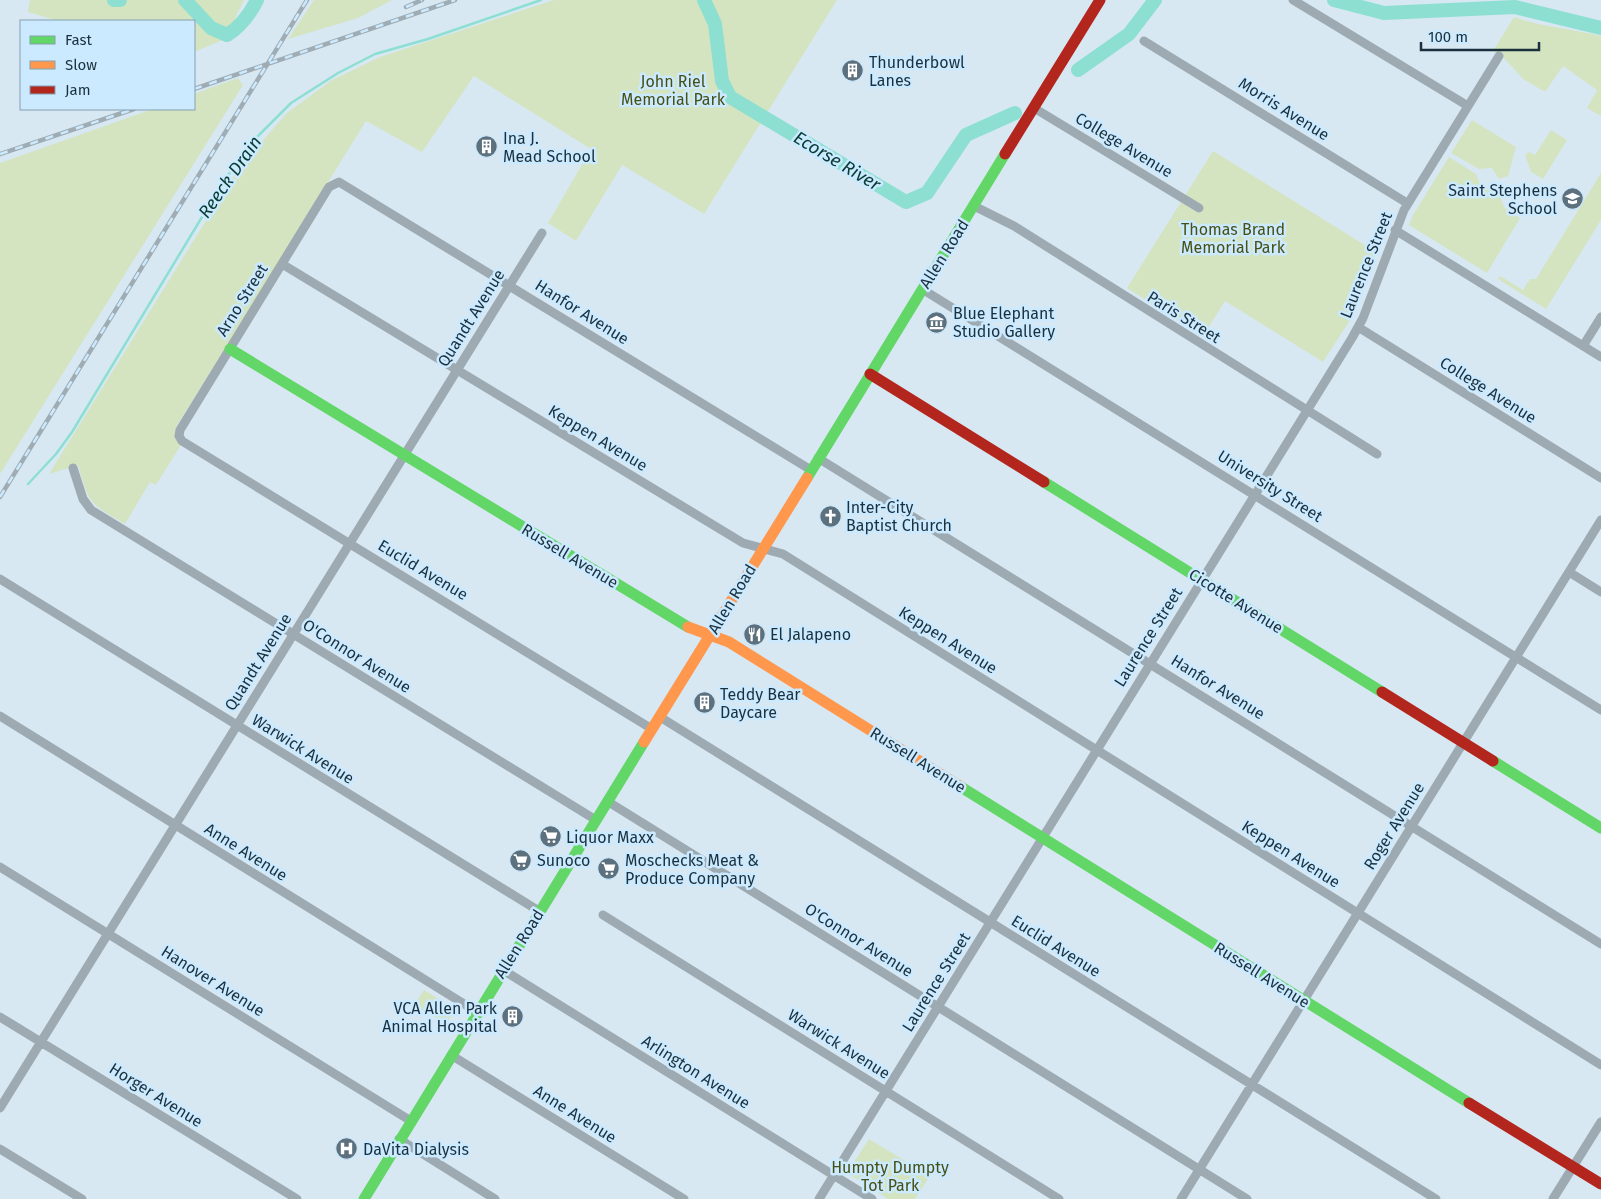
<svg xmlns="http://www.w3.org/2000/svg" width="1601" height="1199" viewBox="0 0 1601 1199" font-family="'Fira Sans',sans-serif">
<rect width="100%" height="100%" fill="#d7e8f3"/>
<path fill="#d4e4c0" d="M30,0H244L225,39L194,52V21H58L28,12Z
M314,0H392L358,18L288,39Z
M554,0H837L704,214L622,165L576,241L548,223L591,149L474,76L422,152L366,121L176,427L175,438L181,445L156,485L150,482L125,524C88,502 90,505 78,465L49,474L228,185L242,164L287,113L332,80L380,57Z
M1514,17C1542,27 1572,29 1601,36V116L1587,108L1597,90L1563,66L1545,92L1523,79L1503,57L1493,51Z
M238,78L243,85L0,474V163L153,109H194V94Z
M1472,120L1516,147L1508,176L1499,179L1492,168L1479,169L1451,153Z
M1551,130L1567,140L1543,179L1531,172L1525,155L1529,152L1535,155Z
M1213,151L1376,252L1350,320L1323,362L1225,301L1203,336L1127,288Z
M1449,157L1476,174L1481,186L1499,195L1505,208L1520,218L1487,273L1409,225L1413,215Z
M1601,173V220L1546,309L1498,279L1500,276L1523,290L1530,279H1536Z
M424,990L455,1009L446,1024L416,1006V1002Z
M869,1139L930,1176L915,1199H888L847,1173Z"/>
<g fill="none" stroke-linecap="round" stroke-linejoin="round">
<path stroke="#8ddfd1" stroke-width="2.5" d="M28,484L56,454L72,432L225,179L256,138L291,103L338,73L375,54L428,39L541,0"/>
<path stroke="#8ddfd1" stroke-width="14" d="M114,0H120
M185,0L211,28L227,35C240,27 250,14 257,0
M704,0L715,24L722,81L730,97L906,202L927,193L966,135L1015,113
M1334,0L1384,13L1515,7L1601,28
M1078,70L1129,34L1155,0"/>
<path stroke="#9daab2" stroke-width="9" d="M1293,0L1468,106
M1144,41L1407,203
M1034,108L1199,208
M974,206L1014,226L1377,454
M1395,230L1601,357
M282,264L743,543L783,554L1601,1065
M922,289L1601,710
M1358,327L1601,478
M1583,346L1601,317
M818,458L1601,944
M73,468L83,499L91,510L596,820
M1569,572L1601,592
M0,579L539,911
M0,716L477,1012
M660,717L1436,1199
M652,729L182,441L179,436L180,430L329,187L339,182L811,470
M607,801L1247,1199
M0,867L411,1121
M603,915L1059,1199
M503,970L872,1199
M0,1017L297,1199
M451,1055L684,1199
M0,1108L542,233
M399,1139L495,1199
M0,1149L82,1199
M819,1199L1352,338L1363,318L1404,210L1499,56
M1181,1199L1601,520
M1553,1199L1601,1122"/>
<path stroke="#63d668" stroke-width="11" d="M230,349L688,627
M807,478L1005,154
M1044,482L1382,692
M1493,761L1601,828
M961,787L1469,1103
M364,1199L644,742"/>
<path stroke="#ff974d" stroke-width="11" d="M688,627L729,642L961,787
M644,742L807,478"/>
<path stroke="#b3261e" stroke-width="11" d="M1005,154L1100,0
M870,374L1044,482
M1382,692L1493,761
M1469,1103L1601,1184"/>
<defs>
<path id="rail" d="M406,7L422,0
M194,89L455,0
M0,154L134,109
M0,497L307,0"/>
</defs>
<use href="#rail" stroke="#9facb3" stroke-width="4.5"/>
<use href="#rail" stroke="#cbeaff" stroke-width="2.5" stroke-dasharray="8" stroke-linecap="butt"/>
</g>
<defs>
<symbol id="building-disc" viewBox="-11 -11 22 22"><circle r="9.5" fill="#5d707d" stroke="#cbeaff"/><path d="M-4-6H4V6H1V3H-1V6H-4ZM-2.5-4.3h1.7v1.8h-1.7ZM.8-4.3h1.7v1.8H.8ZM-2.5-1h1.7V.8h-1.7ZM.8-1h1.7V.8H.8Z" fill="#fff"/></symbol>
<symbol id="school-disc" viewBox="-11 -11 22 22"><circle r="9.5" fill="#5d707d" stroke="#cbeaff"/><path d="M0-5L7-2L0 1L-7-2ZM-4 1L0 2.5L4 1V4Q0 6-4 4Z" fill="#fff"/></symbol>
<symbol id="museum-disc" viewBox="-11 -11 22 22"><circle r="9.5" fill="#5d707d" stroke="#cbeaff"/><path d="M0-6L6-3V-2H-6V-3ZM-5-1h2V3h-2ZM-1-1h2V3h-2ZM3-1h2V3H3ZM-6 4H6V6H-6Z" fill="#fff"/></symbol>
<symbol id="church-disc" viewBox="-11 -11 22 22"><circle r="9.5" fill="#5d707d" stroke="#cbeaff"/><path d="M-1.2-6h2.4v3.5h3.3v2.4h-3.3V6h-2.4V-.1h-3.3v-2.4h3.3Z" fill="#fff"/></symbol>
<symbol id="restaurant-disc" viewBox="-11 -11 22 22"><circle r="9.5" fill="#5d707d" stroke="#cbeaff"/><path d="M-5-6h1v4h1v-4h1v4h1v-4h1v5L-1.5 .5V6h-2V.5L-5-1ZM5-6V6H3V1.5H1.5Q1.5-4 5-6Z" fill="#fff"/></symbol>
<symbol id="supermarket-disc" viewBox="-11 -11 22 22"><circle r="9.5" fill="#5d707d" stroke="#cbeaff"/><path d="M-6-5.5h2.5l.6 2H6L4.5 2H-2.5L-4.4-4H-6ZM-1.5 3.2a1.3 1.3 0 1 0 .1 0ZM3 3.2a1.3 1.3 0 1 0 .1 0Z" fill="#fff"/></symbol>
<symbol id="hospital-disc" viewBox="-11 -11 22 22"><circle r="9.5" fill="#5d707d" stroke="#cbeaff"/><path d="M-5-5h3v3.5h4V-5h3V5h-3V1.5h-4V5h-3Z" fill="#fff"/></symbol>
</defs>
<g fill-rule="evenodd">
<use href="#building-disc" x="840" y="58" width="25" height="25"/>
<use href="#building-disc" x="474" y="134" width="25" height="25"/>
<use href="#school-disc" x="1560" y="186" width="25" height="25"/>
<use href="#museum-disc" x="924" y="310" width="25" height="25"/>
<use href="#church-disc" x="818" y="504" width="25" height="25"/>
<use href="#restaurant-disc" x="742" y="622" width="25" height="25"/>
<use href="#building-disc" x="692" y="690" width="25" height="25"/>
<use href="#supermarket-disc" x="538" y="824" width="25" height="25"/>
<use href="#supermarket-disc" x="508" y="848" width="25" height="25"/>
<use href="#supermarket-disc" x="596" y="856" width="25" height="25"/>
<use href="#building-disc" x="500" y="1004" width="25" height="25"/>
<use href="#hospital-disc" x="334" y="1136" width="25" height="25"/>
</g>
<g text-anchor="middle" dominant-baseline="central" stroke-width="5" stroke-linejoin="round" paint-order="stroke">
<g font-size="16" fill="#1b303d" stroke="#cbeaff" text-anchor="start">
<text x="869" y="62">Thunderbowl<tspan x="869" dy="18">Lanes</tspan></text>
<text x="503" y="138">Ina J.<tspan x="503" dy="18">Mead School</tspan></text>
<text x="1557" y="190" text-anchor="end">Saint Stephens<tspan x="1557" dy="18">School</tspan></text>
<text x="953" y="313">Blue Elephant<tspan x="953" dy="18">Studio Gallery</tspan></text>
<text x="846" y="507">Inter-City<tspan x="846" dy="18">Baptist Church</tspan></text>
<text x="770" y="634">El Jalapeno</text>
<text x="720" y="694">Teddy Bear<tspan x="720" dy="18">Daycare</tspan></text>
<text x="566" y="837">Liquor Maxx</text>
<text x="537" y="860">Sunoco</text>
<text x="625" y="860">Moschecks Meat &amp;<tspan x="625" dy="18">Produce Company</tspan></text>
<text x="497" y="1008" text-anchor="end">VCA Allen Park<tspan x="497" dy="18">Animal Hospital</tspan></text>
<text x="363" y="1149">DaVita Dialysis</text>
</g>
<g font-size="16" fill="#474f13" stroke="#cbeaff">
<text x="673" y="81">John Riel<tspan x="673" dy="18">Memorial Park</tspan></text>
<text x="1233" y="229">Thomas Brand<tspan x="1233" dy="18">Memorial Park</tspan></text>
<text x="890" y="1167">Humpty Dumpty<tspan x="890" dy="18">Tot Park</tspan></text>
</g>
<g font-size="16" fill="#1b303d" stroke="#cbeaff">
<text transform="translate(1284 109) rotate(32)">Morris Avenue</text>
<text transform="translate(1124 145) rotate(31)">College Avenue</text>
<text transform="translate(944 254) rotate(-58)">Allen Road</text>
<text transform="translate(1366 265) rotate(-68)">Laurence Street</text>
<text transform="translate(242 300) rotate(-58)">Arno Street</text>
<text transform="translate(582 312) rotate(32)">Hanfor Avenue</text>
<text transform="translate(1184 317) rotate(32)">Paris Street</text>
<text transform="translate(471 318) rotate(-58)">Quandt Avenue</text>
<text transform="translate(1488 390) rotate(32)">College Avenue</text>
<text transform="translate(598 438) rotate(31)">Keppen Avenue</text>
<text transform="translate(1270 486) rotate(32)">University Street</text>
<text transform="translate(570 556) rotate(31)">Russell Avenue</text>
<text transform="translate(423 570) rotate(31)">Euclid Avenue</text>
<text transform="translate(732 599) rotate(-59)">Allen Road</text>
<text transform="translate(1236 601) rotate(32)">Cicotte Avenue</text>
<text transform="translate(1148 637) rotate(-58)">Laurence Street</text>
<text transform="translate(948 640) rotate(32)">Keppen Avenue</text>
<text transform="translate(357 656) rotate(32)">O'Connor Avenue</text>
<text transform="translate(258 662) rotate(-58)">Quandt Avenue</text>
<text transform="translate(1218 687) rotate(32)">Hanfor Avenue</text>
<text transform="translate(303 749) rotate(32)">Warwick Avenue</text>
<text transform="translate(918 760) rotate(32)">Russell Avenue</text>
<text transform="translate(1394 826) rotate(-58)">Roger Avenue</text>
<text transform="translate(246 852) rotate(32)">Anne Avenue</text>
<text transform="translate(1291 854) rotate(32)">Keppen Avenue</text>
<text transform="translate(859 940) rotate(32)">O'Connor Avenue</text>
<text transform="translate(519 944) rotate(-58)">Allen Road</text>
<text transform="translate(1056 946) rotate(32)">Euclid Avenue</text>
<text transform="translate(1262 975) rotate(32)">Russell Avenue</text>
<text transform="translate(213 981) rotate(32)">Hanover Avenue</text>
<text transform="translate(936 982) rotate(-58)">Laurence Street</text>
<text transform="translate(839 1044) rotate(32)">Warwick Avenue</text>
<text transform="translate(696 1072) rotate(32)">Arlington Avenue</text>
<text transform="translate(156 1095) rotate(32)">Horger Avenue</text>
<text transform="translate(575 1114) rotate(32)">Anne Avenue</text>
</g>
<g font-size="18" font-style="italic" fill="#083c33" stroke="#cbeaff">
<text transform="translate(837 161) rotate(31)">Ecorse River</text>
<text transform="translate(230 177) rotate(-55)">Reeck Drain</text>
</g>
</g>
<rect x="20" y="20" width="175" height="90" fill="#cbeaff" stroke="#85a0b1"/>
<rect x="30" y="36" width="25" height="8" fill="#63d668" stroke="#85a0b1"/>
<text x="65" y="45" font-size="15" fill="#1b303d">Fast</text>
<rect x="30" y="61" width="25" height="8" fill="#ff974d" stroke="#85a0b1"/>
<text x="65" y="70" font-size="15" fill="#1b303d">Slow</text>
<rect x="30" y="86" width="25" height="8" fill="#b3261e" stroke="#85a0b1"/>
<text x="65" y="95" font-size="15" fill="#1b303d">Jam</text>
<path d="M1421 42v8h118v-8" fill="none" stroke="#1b303d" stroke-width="2.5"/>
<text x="1428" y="42" font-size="15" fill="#1b303d" stroke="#cbeaff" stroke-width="4" paint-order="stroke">100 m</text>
</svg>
